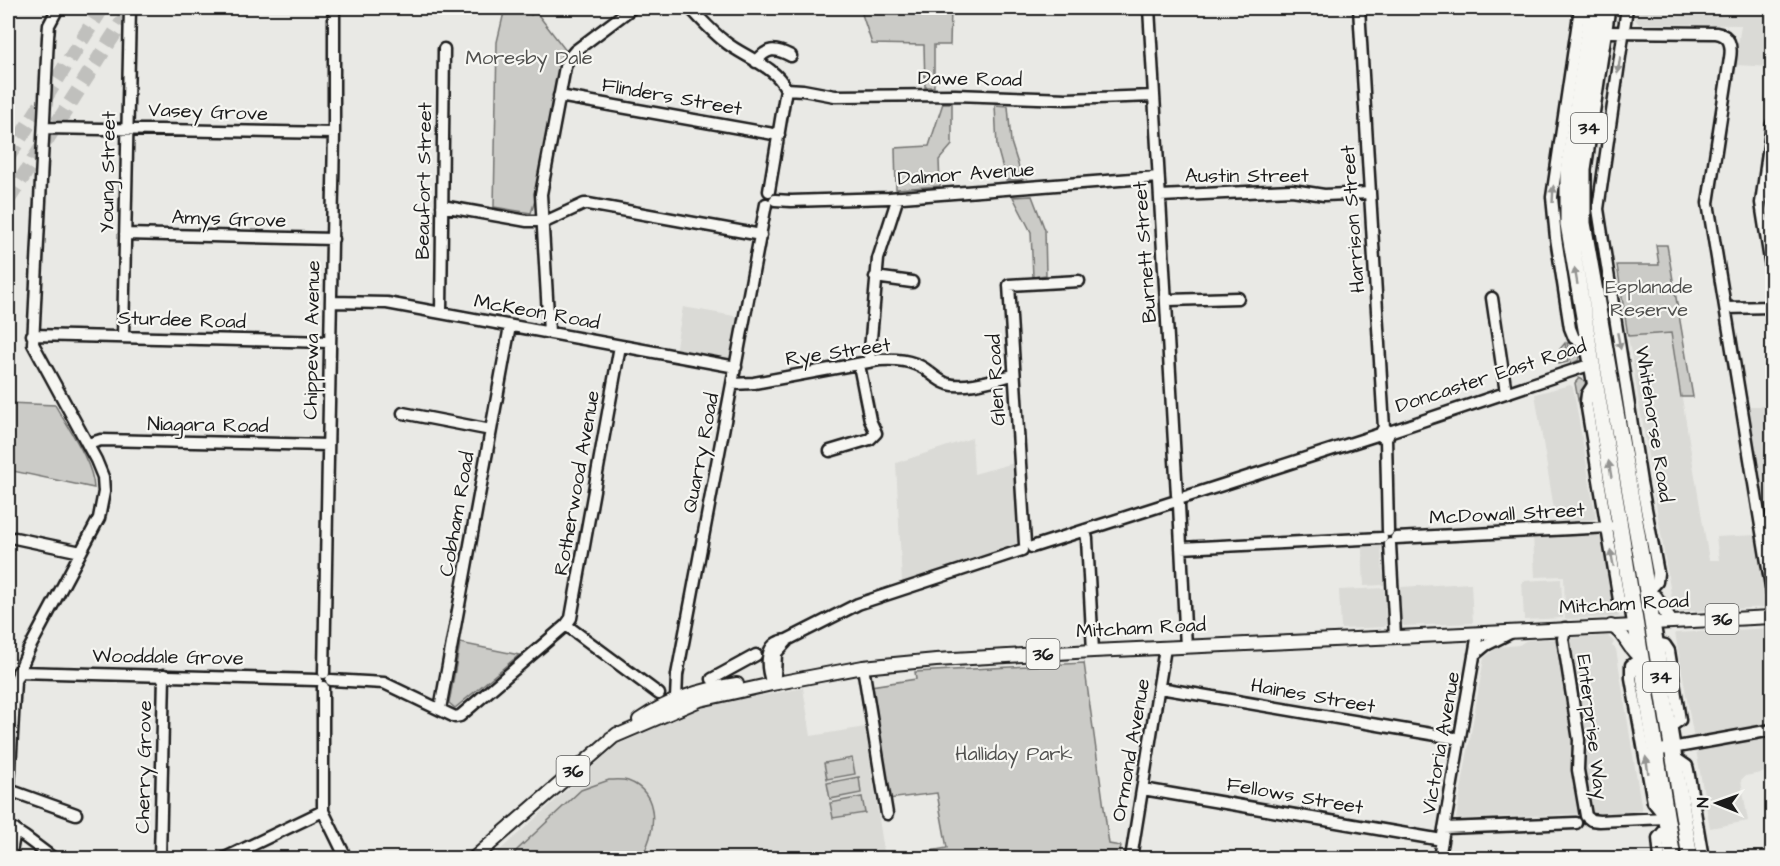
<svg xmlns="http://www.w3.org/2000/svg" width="1780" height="866" viewBox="0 0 1780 866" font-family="'Architects Daughter',sans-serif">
<rect width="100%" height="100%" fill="#e9e9e5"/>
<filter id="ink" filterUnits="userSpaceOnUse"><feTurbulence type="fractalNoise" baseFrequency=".0167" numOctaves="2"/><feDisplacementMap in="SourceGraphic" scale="12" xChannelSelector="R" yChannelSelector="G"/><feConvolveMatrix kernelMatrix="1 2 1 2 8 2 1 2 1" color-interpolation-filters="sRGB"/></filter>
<g filter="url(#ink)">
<path fill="#dadad6" d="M1636,8H1772V67L1735,65L1741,25L1639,24L1635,19Z
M683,307L740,317L731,362L675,352Z
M1671,332L1709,560H1719L1716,537L1757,535L1769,607L1674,612L1628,336Z
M1570,385L1573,387L1596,518L1593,520L1556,521L1535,394Z
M1746,406H1772L1768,468V510H1764Z
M972,438L974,474L1014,463L1018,539L1015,548L902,583L896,463Z
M1596,530L1602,539L1619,617L1565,619L1564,576L1535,577L1533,535Z
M1381,546L1384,585L1364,586L1362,547Z
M1561,579L1563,618L1524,620L1522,581Z
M1471,583L1473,623L1404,626L1402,624L1400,587Z
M1384,588L1386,624L1384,627L1341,629L1339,590Z
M1772,628V771L1745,776L1741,780L1748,821L1710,828L1675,633Z
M1608,636L1614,642L1612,646L1616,649L1642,811L1456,819L1484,658L1498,647L1519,645L1527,640Z
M803,688L811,736L865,727L885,858H494L499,851L617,745L704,706Z
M1772,852V858H1715L1714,853Z"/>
<path fill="#cbcbc7" stroke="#747472" stroke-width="1.5" d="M505,8H526L531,15L536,12L567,52L563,59L539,188L531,213L494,207L497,42Z
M860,8H951L950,45H934V87H925L924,45L872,44Z
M943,103H952V145L939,160L940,186L896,189L895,148L929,146Z
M995,105L1008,106L1011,142L1023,180H1006L997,147Z
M1032,196L1045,230L1046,275L1033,277L1031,232L1013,197Z
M1656,245H1667L1693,397H1681L1671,333L1628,336L1617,265H1659Z
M1565,343L1568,362L1559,364L1560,349Z
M1567,343H1574L1582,352L1579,360L1571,364Z
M1579,378L1585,381L1586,386L1578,400L1575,383Z
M8,403L55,405C68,428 93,462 94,488L8,470Z
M460,643L519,655L455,708L449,703Z
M1084,663L1109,844L1121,846L1119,858H891L947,848L937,793L888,799L871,686L916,679L915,672Z
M852,758L855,774L827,779L824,763Z
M859,777L861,793L830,799L827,783Z
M609,780C615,780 622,779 628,781C661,793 656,834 641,858H511L517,850L581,790Z
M862,797L865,813L833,818L830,803Z"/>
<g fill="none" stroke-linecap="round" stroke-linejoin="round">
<path stroke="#c0c0bd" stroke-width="15" stroke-dasharray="15 8" stroke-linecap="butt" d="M8,157L102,8
M8,200L131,8"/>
<defs>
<path id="minor" d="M690,8C701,19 711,31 724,41C743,57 775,65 786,89L769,191
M1149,8L1177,495
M1359,8L1384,428
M1580,8L1552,197L1556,238L1570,328L1574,338L1589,347
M1627,8L1598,209L1641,482L1658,573L1657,582L1647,593
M1604,32L1716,33C1730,35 1732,46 1730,58L1708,203L1772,593
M756,62C767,48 774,47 791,56
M786,89L803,90L835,96L955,95L1067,99L1154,96
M559,96L779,135
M1772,124L1761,203L1772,273
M44,128L334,133
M1160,196L1292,190L1324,195L1370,193
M775,200L791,201L889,198L1158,177
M442,206L527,221H547L584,204H588L761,235
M125,234L333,239
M875,277L912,282
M1492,298L1506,393
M1168,300L1238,298
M331,302L387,303L736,367
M1726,308L1772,307
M441,313L444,49
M549,332L541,194L565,67L569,58L575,51L632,8
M32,335L330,342
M123,337L130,8
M869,361L878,259L898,197
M1595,382L1587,394L1586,402L1619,600L1633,609
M732,384L754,383L879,360C896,359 911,360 925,369C933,375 939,381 948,384C966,389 996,379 1013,375
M403,413L491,430
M1389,432L1592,364
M1386,438L1388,531
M88,444L101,440L328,445
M830,451L870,439L876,433L870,420L859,365
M1182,498L1380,434L1383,429H1386L1389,432L1388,436L1386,438L1382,437L1380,434
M1179,505L1186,647
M1085,530L1087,539L1093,651
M15,538L81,552
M1396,538L1610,527
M1025,544L1009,285L1079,281
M1390,544L1395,636
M1032,547L1173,502
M1181,548L1382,538
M566,625L571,618L620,346
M1565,628L1563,639L1579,740L1578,770L1586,816L1591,820L1599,821L1666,818
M1655,643L1665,645L1669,651L1680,720L1669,728
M1474,655L1486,645L1510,633
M1641,658L1631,665V678L1653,802L1666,818
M863,667L887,814
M18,672L317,680
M324,673L334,133V8
M712,679L756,655
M331,680L384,683L455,717L460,716L566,625L659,694
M772,683L775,675L776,653L787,641
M772,684C766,667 763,642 787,640L858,604L1022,550
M323,687V811L346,858
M1160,688L1460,739
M678,705L676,699L677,675L766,204
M440,709L510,326
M1655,751L1772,730
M1674,757L1687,766L1688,770L1703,858
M1143,789L1442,840
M9,790L76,814
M8,804L15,681L28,651L99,518L104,492L103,477L96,460L33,344L48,37L49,25L58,8
M8,826L25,837L53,858
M1444,828L1576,823
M10,858L15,830
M160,858L164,675
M225,858L323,811
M1131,858L1165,648
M1439,858L1478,633
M1660,858L1658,838L1668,826"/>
<path id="major" d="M1647,593L1656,597L1671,622
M1652,623L1772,617
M1611,626C1626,633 1626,648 1641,658
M639,720C670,699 701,689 737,684
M611,738L700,700L772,684L863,667L936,660L1093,651L1635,626
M474,858L617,734"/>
<path id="highway" d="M1592,8L1568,171V224L1620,526L1673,858
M1607,8L1583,169V223L1643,567L1690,858"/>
</defs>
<use href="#minor" stroke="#1c1c1c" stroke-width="15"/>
<use href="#major" stroke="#1c1c1c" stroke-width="16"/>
<use href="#highway" stroke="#1c1c1c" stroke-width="20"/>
<use href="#minor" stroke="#f6f6f2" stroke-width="10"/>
<use href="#major" stroke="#f6f6f2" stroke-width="12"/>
<use href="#highway" stroke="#f6f6f2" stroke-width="15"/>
</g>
<defs><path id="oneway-solid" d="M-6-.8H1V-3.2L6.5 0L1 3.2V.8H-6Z" transform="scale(1.5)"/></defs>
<g fill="#949492">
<use href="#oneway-solid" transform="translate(1619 65) rotate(99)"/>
<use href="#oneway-solid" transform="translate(1553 194) rotate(-87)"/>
<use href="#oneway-solid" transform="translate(1576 276) rotate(-100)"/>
<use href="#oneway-solid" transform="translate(1619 341) rotate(79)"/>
<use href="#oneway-solid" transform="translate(1610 469) rotate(-100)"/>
<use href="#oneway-solid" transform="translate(1612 558) rotate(-101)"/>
<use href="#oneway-solid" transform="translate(1647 765) rotate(-99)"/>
</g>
</g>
<g text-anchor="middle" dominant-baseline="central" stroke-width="4.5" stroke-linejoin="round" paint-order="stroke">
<g fill="#f6f6f2" stroke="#5d5d5c" stroke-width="1.5">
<rect x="1571" y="113" width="36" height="30" rx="4.5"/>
<rect x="1705.5" y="604" width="33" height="30" rx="4.5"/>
<rect x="1026.5" y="639" width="33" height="30" rx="4.5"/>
<rect x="1643" y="662" width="36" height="30" rx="4.5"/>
<rect x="556.5" y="756" width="33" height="30" rx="4.5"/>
</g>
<g font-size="18" font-weight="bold" fill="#1c1c1c">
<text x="1589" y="128">34</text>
<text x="1722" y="619">36</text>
<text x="1043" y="654">36</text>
<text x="1661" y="677">34</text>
<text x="573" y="771">36</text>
</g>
<g font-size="20" fill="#51514f" stroke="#f6f6f2">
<text x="529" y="58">Moresby Dale</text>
<text x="1649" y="287">Esplanade<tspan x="1649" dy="23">Reserve</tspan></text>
<text x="1014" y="754">Halliday Park</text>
</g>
<g font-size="20" fill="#1c1c1c" stroke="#f6f6f2">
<text transform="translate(970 79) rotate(1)">Dawe Road</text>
<text transform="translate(672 97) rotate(10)">Flinders Street</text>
<text transform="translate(208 112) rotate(2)">Vasey Grove</text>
<text transform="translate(108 172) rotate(-89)">Young Street</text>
<text transform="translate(966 174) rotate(-4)">Dalmor Avenue</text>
<text x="1247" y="176">Austin Street</text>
<text transform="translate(424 181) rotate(-89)">Beaufort Street</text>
<text transform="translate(229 219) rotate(2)">Amys Grove</text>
<text transform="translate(1353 219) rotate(-94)">Harrison Street</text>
<text transform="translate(1145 252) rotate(-94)">Burnett Street</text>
<text transform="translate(537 312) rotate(10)">McKeon Road</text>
<text transform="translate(182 320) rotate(2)">Sturdee Road</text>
<text transform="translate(312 340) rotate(-89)">Chippewa Avenue</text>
<text transform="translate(838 352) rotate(-8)">Rye Street</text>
<text transform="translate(1491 376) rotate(-18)">Doncaster East Road</text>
<text transform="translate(996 380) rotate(-93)">Glen Road</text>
<text transform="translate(1654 424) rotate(81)">Whitehorse Road</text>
<text transform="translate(208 425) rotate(1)">Niagara Road</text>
<text transform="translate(701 453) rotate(-79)">Quarry Road</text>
<text transform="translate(577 483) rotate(-80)">Rotherwood Avenue</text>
<text transform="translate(457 514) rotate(-80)">Cobham Road</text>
<text transform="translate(1507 514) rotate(-3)">McDowall Street</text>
<text transform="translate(1624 604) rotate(-3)">Mitcham Road</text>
<text transform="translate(1141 628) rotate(-3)">Mitcham Road</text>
<text transform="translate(168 657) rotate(1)">Wooddale Grove</text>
<text transform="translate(1313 696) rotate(10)">Haines Street</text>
<text transform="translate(1592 727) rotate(83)">Enterprise Way</text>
<text transform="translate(1441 743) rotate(-80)">Victoria Avenue</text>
<text transform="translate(1131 750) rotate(-80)">Ormond Avenue</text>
<text transform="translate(144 767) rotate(-89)">Cherry Grove</text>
<text transform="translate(1295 796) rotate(10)">Fellows Street</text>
</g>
</g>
<rect width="1780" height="866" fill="none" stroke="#f6f6f2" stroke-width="30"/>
<rect x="15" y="15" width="1750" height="836" fill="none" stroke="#1c1c1c" stroke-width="2" filter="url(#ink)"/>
<g transform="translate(1717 803) rotate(271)" stroke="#f6f6f2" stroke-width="4.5" paint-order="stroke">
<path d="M0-4.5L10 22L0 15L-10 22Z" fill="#1c1c1c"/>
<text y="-9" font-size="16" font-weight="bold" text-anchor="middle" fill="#1c1c1c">N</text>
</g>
</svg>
